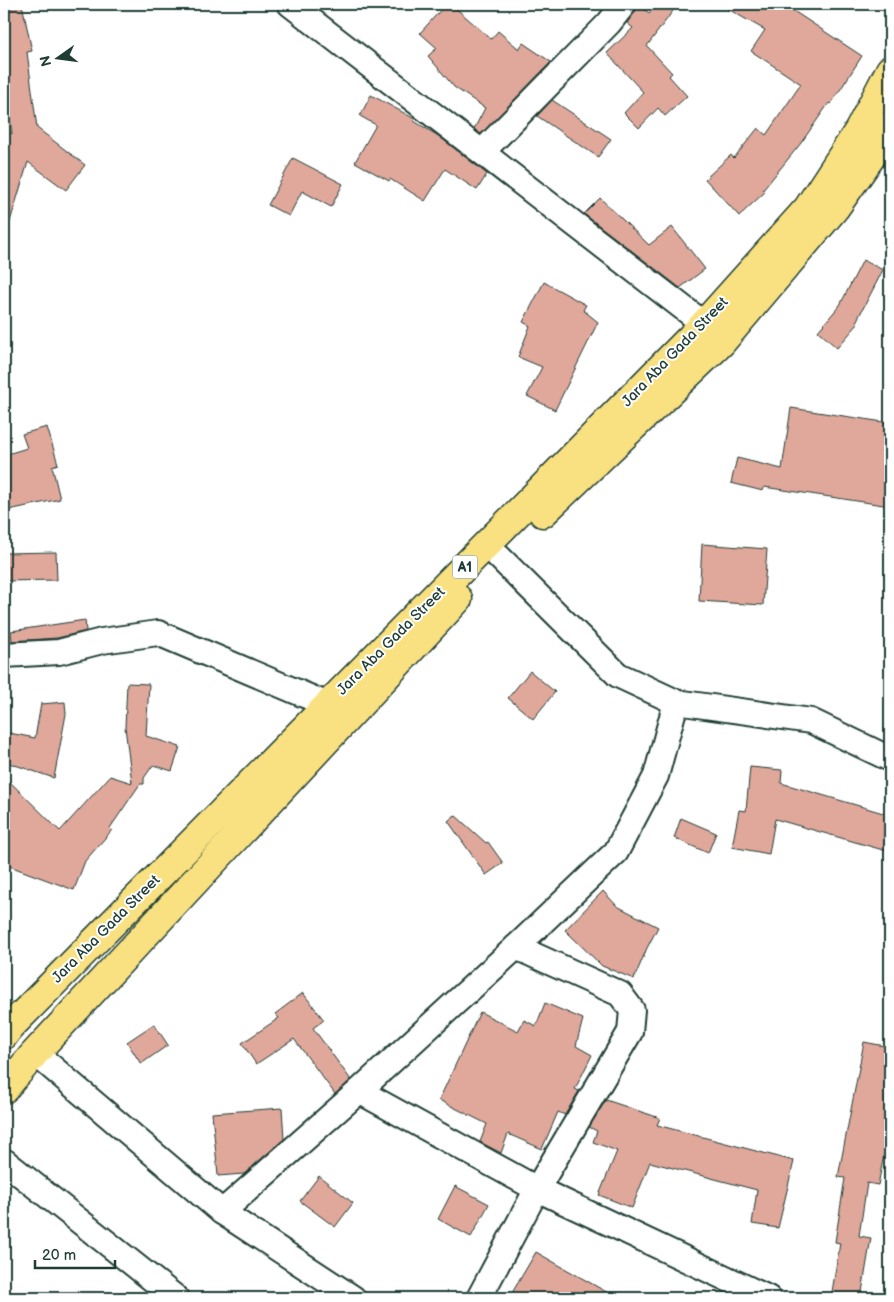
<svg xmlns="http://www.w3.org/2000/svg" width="894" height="1302" viewBox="0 0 894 1302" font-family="'Balsamiq Sans',sans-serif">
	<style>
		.building { fill: #e0a79b; stroke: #1f3d34 }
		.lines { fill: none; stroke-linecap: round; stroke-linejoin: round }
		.minor-casing { stroke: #1f3d34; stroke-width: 28 }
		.primary-casing { stroke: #1f3d34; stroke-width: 31 }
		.minor { stroke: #fff; stroke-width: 24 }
		.primary { stroke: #f9e181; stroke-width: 28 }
		.labels { text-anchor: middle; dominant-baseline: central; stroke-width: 4; stroke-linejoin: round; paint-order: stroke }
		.shield { fill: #fff; stroke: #627771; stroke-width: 1 }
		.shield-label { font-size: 14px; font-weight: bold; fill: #1f3d34 }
		.street-label { font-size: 15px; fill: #1f3d34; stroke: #fff }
	</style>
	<rect width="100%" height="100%" fill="#fff"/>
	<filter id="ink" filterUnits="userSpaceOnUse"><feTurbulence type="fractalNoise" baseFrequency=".02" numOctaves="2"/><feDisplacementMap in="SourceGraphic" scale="10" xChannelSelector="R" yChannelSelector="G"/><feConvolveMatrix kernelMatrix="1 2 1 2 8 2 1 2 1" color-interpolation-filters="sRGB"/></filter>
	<g filter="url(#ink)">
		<g class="building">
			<polygon points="4,4 22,4 32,51 27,52 37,128 85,165 66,190 28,162 9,225 4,224 4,128 12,134 4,75"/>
			<polygon points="446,4 451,4 491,39 498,31 519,49 523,43 551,62 481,134 474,129 485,108 454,87 428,56 437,48 420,33"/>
			<polygon points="637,4 649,13 659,4 678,4 647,46 672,73 669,76 687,96 665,116 658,108 639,128 624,113 643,92 607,53 633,28 627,23 635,12"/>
			<polygon points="719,4 783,4 862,56 831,104 829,103 801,143 763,190 765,192 739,216 705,179 731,155 734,158 758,128 766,135 801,84 751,51 765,30"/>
			<polygon points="371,95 415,119 414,121 440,137 487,174 477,190 445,169 425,201 390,179 389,181 355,162 376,125 360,116"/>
			<polygon points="552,100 611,139 598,157 537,116"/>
			<polygon points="293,158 343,184 331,207 302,191 289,216 268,205"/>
			<polygon points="600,198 649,245 672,227 705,269 680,288 584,214"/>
			<polygon points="863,260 883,270 856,322 858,324 837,348 818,331 840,305"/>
			<polygon points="544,282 586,305 583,310 598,322 555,410 527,396 542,367 518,357 530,326 523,322"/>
			<polygon points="791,408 890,423 890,506 764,487 763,491 731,483 737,458 782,469"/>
			<polygon points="47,427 58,464 52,466 60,499 4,511 4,455 27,448 22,434"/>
			<polygon points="702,544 767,549 763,605 699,601"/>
			<polygon points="56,552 57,580 4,581 4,553"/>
			<polygon points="85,620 86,631 57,638 12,641 11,631"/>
			<polygon points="530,671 555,692 533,719 508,698"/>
			<polygon points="127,683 149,684 146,736 180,747 172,771 153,765 144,778 144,784 140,784 110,828 112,830 85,861 74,890 4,864 4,776 60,831 110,776 132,783 125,727"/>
			<polygon points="65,702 66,714 54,778 9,763 10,759 4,757 4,732 35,738 41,704"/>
			<polygon points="750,767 782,770 781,783 890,815 890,852 775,819 769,854 732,847 739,810 746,811"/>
			<polygon points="455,815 486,843 488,842 503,863 486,875 448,821"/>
			<polygon points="681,818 716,833 708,853 674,838"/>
			<polygon points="603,891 617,906 658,927 647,948 634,979 602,966 565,930"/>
			<polygon points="303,993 324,1020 313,1028 351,1080 335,1094 294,1039 256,1064 242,1043 279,1018 275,1014"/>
			<polygon points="545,1003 583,1019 576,1046 592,1055 575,1089 579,1091 565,1115 558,1112 542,1149 508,1134 501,1153 480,1142 487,1124 439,1100 480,1012 518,1031 524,1020 536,1026"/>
			<polygon points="154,1024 168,1045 141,1064 127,1042"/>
			<polygon points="864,1042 890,1047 890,1125 878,1185 867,1183 859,1236 871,1238 861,1298 831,1298 840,1243 835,1242 845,1178 838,1177"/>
			<polygon points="606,1100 660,1118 657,1125 794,1161 778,1228 752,1224 757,1190 650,1162 632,1208 599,1195 617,1151 593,1142 597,1131 589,1127"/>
			<polygon points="282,1108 284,1139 244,1174 218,1176 212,1113"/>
			<polygon points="319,1176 353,1203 335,1227 300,1201"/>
			<polygon points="455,1186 489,1204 471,1237 438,1219"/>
			<polygon points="536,1252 617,1298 509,1298"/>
		</g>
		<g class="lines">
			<defs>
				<g id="minor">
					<polyline points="290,4 704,324"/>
					<polyline points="482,152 609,23 624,4"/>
					<polyline points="498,556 618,675 676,702 811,721 890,759"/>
					<polyline points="4,655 59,652 102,641 158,633 328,705"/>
					<polyline points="35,1053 222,1212 353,1298"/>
					<polyline points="359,1091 537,1189 768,1298"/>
					<polyline points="4,1161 176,1298"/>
					<polyline points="222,1212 359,1091 516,947 616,852 656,776 676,702"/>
					<polyline points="479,1298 537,1189 630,1032 632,1010 620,994 516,947"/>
				</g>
				<g id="primary">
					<polyline points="543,513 721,343 835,208 883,140 890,126"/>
					<polyline points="4,1035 10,1027 704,324 808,208 859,130 890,70"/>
					<polyline points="4,1089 35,1053 458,599"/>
				</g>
			</defs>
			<use href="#minor" class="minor-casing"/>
			<use href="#primary" class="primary-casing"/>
			<use href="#minor" class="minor"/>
			<use href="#primary" class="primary"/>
		</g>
	</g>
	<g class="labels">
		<rect class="shield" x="452.5" y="555.5" width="25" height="23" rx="4"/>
		<g class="shield-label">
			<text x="465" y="567">A1</text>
		</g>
		<g class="street-label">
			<text transform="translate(675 352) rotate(-46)">Jara Aba Gada Street</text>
			<text transform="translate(391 641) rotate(-45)">Jara Aba Gada Street</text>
			<text transform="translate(106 929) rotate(-45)">Jara Aba Gada Street</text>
		</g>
	</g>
	<rect width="894" height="1302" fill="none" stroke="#fff" stroke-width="20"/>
	<rect x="10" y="10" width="874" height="1282" fill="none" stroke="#1f3d34" stroke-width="2" filter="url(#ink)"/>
	<g transform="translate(58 58) rotate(256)" stroke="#ffffff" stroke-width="4" paint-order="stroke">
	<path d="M0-4L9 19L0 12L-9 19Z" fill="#1f3d34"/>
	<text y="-8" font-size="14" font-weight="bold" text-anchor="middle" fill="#1f3d34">N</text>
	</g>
	<path d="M35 1260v8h80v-8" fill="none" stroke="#1f3d34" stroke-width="2.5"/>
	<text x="42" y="1260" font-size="15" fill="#1f3d34" stroke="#ffffff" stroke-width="4" paint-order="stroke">20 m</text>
</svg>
